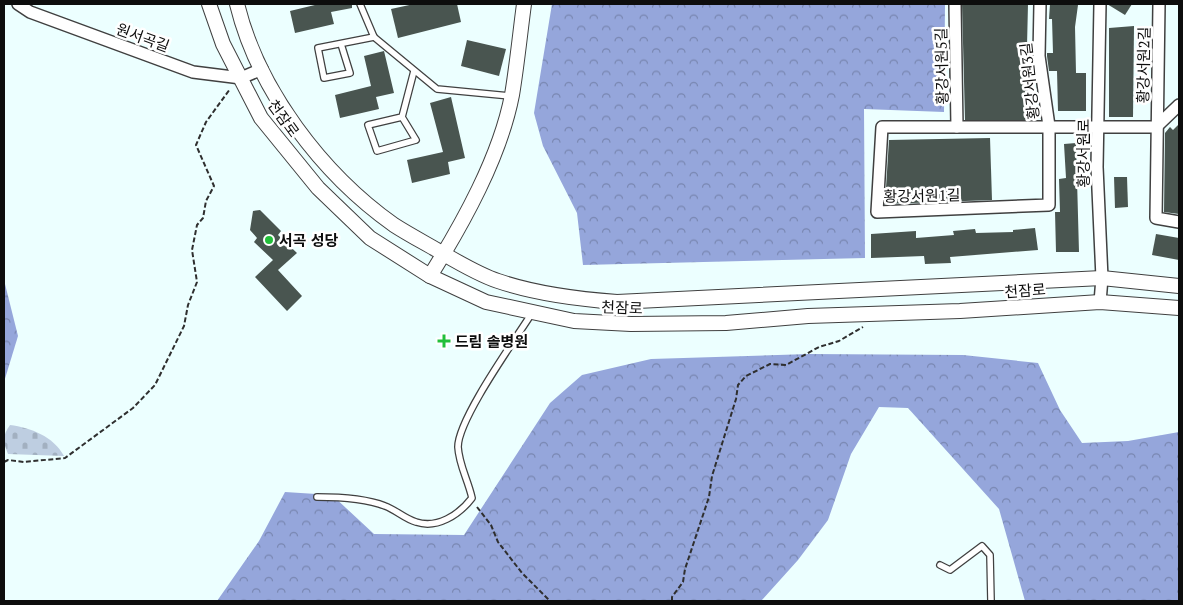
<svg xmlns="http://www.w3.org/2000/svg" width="1183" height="605" viewBox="0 0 1183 605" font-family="'PT Serif','Noto Sans KR',serif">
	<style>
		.forest { fill: url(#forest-crowns) }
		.cemetery { fill: url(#cemetery-stones) }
		.building { fill: #495550 }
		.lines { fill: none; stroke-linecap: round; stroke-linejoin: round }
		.service-casing { stroke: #404040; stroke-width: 8 }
		.minor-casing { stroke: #404040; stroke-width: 14 }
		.tertiary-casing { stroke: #404040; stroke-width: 16 }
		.path { stroke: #2f2f2f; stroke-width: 2; stroke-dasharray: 5 2.5; stroke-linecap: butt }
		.service { stroke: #fff; stroke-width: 5.5 }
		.minor { stroke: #fff; stroke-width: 11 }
		.tertiary { stroke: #fff; stroke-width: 14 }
		.poi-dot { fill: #23bf3a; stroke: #fff; stroke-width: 2 }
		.labels { text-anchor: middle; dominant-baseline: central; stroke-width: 5; stroke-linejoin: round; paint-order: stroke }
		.street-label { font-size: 15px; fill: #0d0d0d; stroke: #fff }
		.poi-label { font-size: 15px; font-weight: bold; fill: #0d0d0d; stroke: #fff; text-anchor: start }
	</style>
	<defs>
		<pattern id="forest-crowns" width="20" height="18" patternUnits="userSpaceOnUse" patternTransform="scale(1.25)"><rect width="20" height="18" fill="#95a6db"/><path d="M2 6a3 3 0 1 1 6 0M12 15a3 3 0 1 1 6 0" fill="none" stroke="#7886b0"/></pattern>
		<pattern id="cemetery-stones" width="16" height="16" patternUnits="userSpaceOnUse" patternTransform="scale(1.25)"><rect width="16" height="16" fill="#becee1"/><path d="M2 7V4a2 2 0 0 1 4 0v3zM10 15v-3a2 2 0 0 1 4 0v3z" fill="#a2b0c0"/></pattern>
	</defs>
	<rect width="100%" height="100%" fill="#ecffff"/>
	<g class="forest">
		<polygon points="552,4 945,4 944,112 864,109 865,258 583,265 577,213 543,146 534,113"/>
		<polygon points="4,280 18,336 4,382"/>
		<polygon points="809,354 963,355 1038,363 1060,410 1082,443 1128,441 1179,432 1179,601 1025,601 999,509 908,408 879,407 851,454 828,520 798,560 761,601 217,601 259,541 285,492 332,495 374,534 464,535 550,403 582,375 651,359"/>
	</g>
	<path class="cemetery" d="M10,425C31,428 53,436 64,456L8,454C3,442 2,436 10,425Z"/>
	<g class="building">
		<polygon points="319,4 352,4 352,8 331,12 334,24 295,33 290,11"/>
		<polygon points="414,4 457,4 461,22 398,38 391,9"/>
		<polygon points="962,4 1028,4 1027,46 1028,53 1032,53 1034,71 1028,71 1028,120 965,120"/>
		<polygon points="1050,4 1078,5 1075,27 1076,73 1086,73 1086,111 1058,111 1057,71 1049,71 1047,56 1047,53 1053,53 1052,19 1049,19"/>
		<polygon points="1107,4 1132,4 1125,15"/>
		<polygon points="1134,26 1133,117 1109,117 1109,28"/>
		<polygon points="467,40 506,49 499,76 461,66"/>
		<polygon points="384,51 394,93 376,97 379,109 340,118 335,95 371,86 364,56"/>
		<polygon points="451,97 465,158 448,162 450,174 412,183 407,160 443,152 430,103"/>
		<polygon points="1179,124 1179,214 1164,212 1165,133 1170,127 1173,130"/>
		<polygon points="990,138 992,200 885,204 889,140"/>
		<polygon points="1076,143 1079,252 1056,252 1055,212 1060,212 1059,179 1066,178 1064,144"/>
		<polygon points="1114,177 1127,177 1128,207 1115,208"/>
		<polygon points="260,210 281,231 278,235 297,253 278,270 302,296 287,311 255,277 273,260 254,242 257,238 250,230 253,211"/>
		<polygon points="1035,228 1038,250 950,257 951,263 925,264 924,256 871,258 871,234 916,231 916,238 954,235 953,231 975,229 976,233 1013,232 1013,230"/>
		<polygon points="1156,234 1179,238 1179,260 1152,255"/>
	</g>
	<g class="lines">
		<defs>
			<g id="service">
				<polyline points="360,4 374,37 437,89 511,96"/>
				<polyline points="341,44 350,73 324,78 318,48 374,37"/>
				<polyline points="402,117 416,140 377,151 368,125 402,117 414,71"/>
				<path d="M317,497C339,497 365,498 385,506C396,510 405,519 416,522C437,529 459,515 472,498C468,480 459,465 458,447C458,419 515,340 532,313"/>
				<polyline points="940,565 950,570 982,546 990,555 991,601"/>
			</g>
			<g id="minor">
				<polyline points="18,4 30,12 193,72 241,78 262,69"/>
				<polyline points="955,4 957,127"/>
				<polyline points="1040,4 1039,56 1049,126 1049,205 877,212 882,127 1156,127 1179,105"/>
				<polyline points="1159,4 1156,218 1179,222"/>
				<polyline points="1100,302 1102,278 1097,167 1100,4"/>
			</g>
			<g id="tertiary">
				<polyline points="209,4 223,44 261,118 318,188 370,238 430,276 486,302 574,321 631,324 726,323 808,316 960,311 1100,302 1179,308"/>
				<path d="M237,4C258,90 322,174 394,225C408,234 423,242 437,250C456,261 477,274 498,281C536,294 576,299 617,302L1102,278L1179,286"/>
				<path d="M430,276C463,223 500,157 512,95C517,65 520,34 524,4"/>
			</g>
		</defs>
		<use href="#service" class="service-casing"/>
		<use href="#minor" class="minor-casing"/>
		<use href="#tertiary" class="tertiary-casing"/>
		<g class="path">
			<polyline points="4,462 8,460 24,462 65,458 133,408 155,385 184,326 188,305 197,282 192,250 197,225 203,218 206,201 214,186 196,145 206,122 230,89"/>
			<polyline points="477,507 491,525 498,542 522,573 550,601"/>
			<polyline points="672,601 672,597 683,582 685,569 709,497 712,476 736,399 738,385 746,376 770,364 786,365 819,347 839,341 863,327"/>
		</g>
		<use href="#service" class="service"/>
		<use href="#minor" class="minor"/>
		<use href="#tertiary" class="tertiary"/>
	</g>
	<g class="poi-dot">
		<circle cx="269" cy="240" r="5"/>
		<path d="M441.5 333.5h5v5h5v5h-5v5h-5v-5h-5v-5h5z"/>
	</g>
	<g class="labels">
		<g class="street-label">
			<text transform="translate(143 37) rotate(20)">원서곡길</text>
			<text transform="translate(1143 65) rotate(-89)">황강서원2길</text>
			<text transform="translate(941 66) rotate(-91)">황강서원5길</text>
			<text transform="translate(1029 81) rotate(-96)">황강서원3길</text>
			<text transform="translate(284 118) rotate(54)">천잠로</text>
			<text transform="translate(1083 153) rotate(-90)">황강서원로</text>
			<text transform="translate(922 195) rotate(-1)">황강서원1길</text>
			<text transform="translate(1025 290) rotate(-4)">천잠로</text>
			<text transform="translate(622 307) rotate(2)">천잠로</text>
		</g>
		<g class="poi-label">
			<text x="279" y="240">서곡 성당</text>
			<text x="455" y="341">드림 솔병원</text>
		</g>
	</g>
	<rect width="1183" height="605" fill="none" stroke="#0d0d0d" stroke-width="10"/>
</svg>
